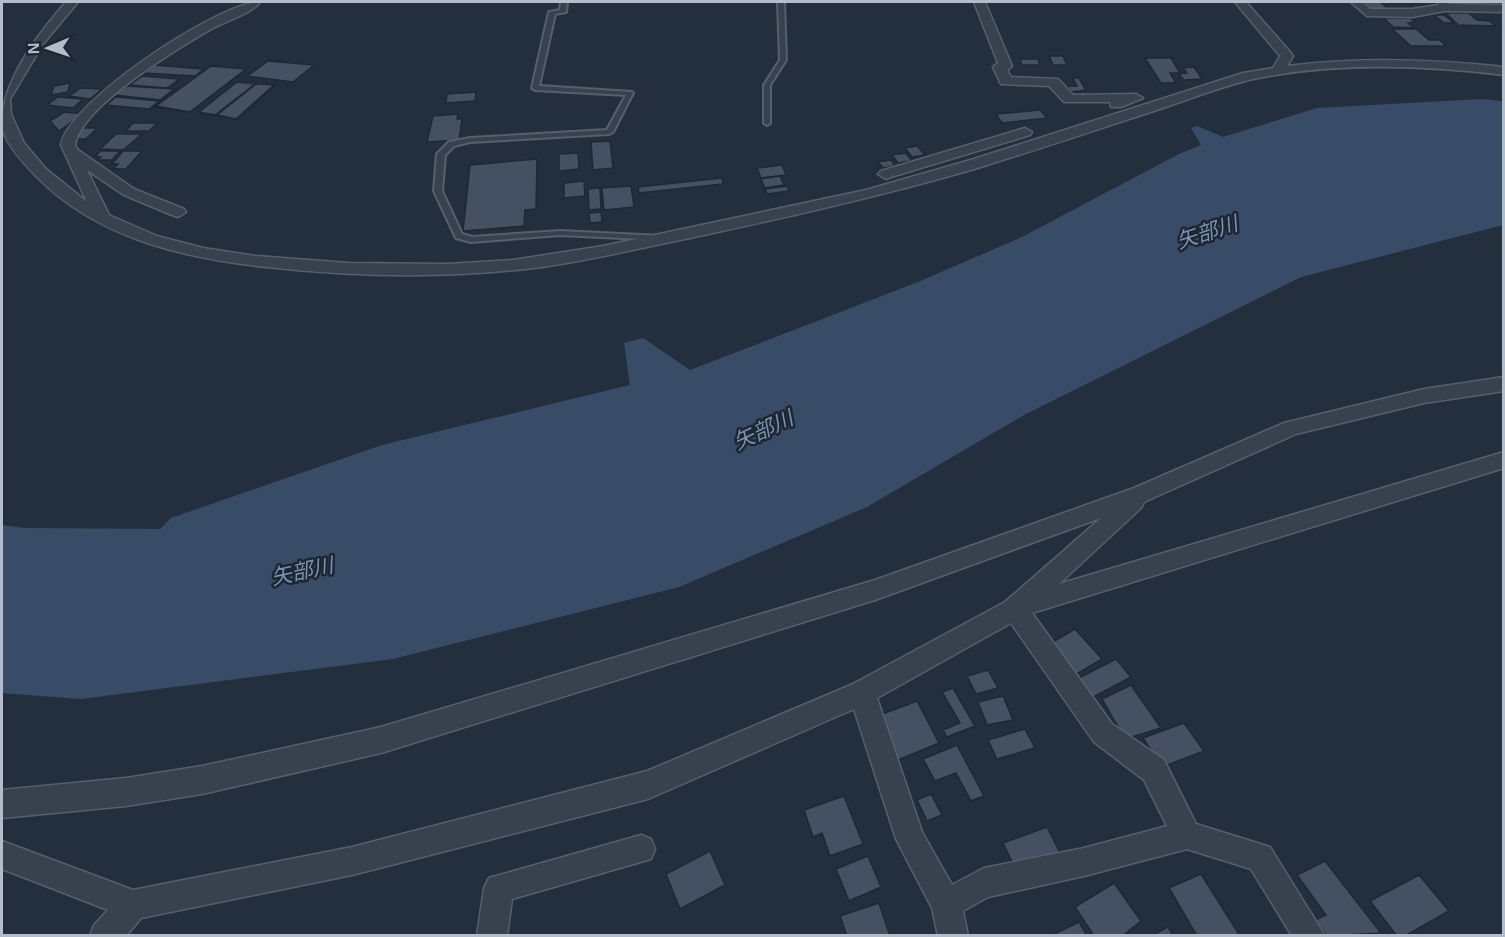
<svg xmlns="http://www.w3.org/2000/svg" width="1505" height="937" viewBox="0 0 1505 937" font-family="Helvetica,'Noto Sans JP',sans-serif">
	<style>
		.water { fill: #394c67 }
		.building { fill: #455162; stroke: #1f2835; stroke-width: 1.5 }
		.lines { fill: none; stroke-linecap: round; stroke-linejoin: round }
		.lane-casing { stroke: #565f6c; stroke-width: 4 }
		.street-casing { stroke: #565f6c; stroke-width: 3 }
		.lane { fill: #38414e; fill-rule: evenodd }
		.street { fill: #38414e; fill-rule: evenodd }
		.labels { text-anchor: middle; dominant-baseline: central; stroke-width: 5; stroke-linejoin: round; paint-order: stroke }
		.water-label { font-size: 21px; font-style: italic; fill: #7c92b1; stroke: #1d2633 }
	</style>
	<rect width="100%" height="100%" fill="#242f3e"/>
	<polygon class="water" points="1482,99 1503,101 1503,225 1301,277 1024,415 867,507 679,587 393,659 81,699 2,693 2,525 25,528 160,529 171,518 382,445 630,385 624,343 643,338 690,370 918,282 1020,238 1179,154 1201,145 1191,128 1197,126 1223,137 1317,108"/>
	<g class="building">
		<polygon points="1364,2 1380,2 1394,14 1377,14"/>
		<polygon points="1446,13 1468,13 1477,20 1490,21 1495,26 1458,25"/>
		<polygon points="1434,15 1444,15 1454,23 1444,23"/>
		<polygon points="1384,18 1410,18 1415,22 1408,23 1414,28 1393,27"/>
		<polygon points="1392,29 1416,29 1429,40 1440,40 1446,46 1411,46"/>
		<polygon points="1049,56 1063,56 1067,65 1053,65"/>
		<polygon points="1145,58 1171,58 1180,73 1170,73 1176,83 1161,83"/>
		<polygon points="1020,59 1038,59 1040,65 1022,65"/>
		<polygon points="268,60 311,66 291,82 248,76"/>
		<polygon points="268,61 314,65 293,82 247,76"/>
		<polygon points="153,65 206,69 197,76 143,72"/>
		<polygon points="154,65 204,69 195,76 144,73"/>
		<polygon points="213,65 245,71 190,112 154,107"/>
		<polygon points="211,66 246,69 190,112 156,106"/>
		<polygon points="1194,67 1202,79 1184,80 1179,74 1187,73 1183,68"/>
		<polygon points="140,76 181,79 170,88 129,85"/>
		<polygon points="142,76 179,79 167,88 130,85"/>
		<polygon points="1073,78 1079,78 1086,90 1071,92 1067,86 1077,86"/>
		<polygon points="241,81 276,84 238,119 199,113"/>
		<polygon points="237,82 255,84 215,115 199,112"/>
		<polygon points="70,83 68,92 51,95 54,86"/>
		<polygon points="256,84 274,85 236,119 217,115"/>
		<polygon points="124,86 176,90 159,101 111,96"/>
		<polygon points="126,86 174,89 160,100 114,95"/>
		<polygon points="81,88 102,89 90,99 69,96"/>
		<polygon points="476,92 475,101 446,103 447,94"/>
		<polygon points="118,96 150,100 137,108 106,105"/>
		<polygon points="58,97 83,99 73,108 47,105"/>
		<polygon points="116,97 159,101 149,109 106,105"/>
		<polygon points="1040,110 1047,118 1002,123 996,114"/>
		<polygon points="64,112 83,114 59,131 50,121"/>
		<polygon points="458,114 457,119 462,119 459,140 427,142 433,116"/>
		<polygon points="133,123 157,123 149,131 126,131"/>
		<polygon points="81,128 97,128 86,139 66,139"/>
		<polygon points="116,134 142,134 123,150 100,149"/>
		<polygon points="610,141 613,168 593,170 591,142"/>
		<polygon points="917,146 925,155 912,157 905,148"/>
		<polygon points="100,151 120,151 112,160 98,160 101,157 95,157"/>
		<polygon points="123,151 142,151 126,169 113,169 118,164 112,164"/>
		<polygon points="578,153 579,169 559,171 559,154"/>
		<polygon points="906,153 912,161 898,163 892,155"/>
		<polygon points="537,159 536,209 525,210 524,226 463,231 470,165"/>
		<polygon points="891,160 895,166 883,168 878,162"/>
		<polygon points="782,165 786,175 761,178 757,168"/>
		<polygon points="780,176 784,185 765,188 761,179"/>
		<polygon points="722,178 723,184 639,193 638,187"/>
		<polygon points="584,181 585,196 564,198 564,183"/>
		<polygon points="631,186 634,207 604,210 602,188"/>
		<polygon points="787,186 789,191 767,194 765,189"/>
		<polygon points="600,188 601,209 589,210 588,189"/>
		<polygon points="601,212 602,222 590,223 589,213"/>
		<polygon points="1075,629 1102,659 1065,681 1039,650"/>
		<polygon points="1116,659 1131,677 1088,700 1073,681"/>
		<polygon points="988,670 998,688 976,694 967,676"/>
		<polygon points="1131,685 1161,728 1125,739 1102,699"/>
		<polygon points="953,688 975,726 947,737 943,730 960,723 942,692"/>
		<polygon points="1003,696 1013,720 987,725 978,702"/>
		<polygon points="917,701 939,743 891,763 869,719"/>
		<polygon points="1184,723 1204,751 1162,767 1143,738"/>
		<polygon points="1025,729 1035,748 997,759 988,740"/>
		<polygon points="957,745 984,796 971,801 956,773 935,781 923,759"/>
		<polygon points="931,794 942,815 927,821 917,800"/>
		<polygon points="844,796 863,844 830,856 822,833 813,837 804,810"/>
		<polygon points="1047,827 1069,871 1024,887 1003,843"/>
		<polygon points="710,851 725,885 680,909 666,874"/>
		<polygon points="868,856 881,887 849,901 836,869"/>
		<polygon points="1325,861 1381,933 1327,936 1315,920 1326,915 1297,875"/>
		<polygon points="1201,874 1240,936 1197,936 1169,888"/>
		<polygon points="1419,875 1449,911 1405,936 1397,936 1370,901"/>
		<polygon points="1114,883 1141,921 1122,936 1094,936 1075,907"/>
		<polygon points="879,903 890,936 847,936 840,916"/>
		<polygon points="1079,922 1087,936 1050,936"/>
		<polygon points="1168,927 1173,936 1151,936"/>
	</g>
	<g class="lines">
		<defs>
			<g id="lane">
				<polygon points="561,2 567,2 566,12 555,14 539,86 632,92 633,93 613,132 609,134 470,142 454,146 445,155 442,191 462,234 472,237 560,231 662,236 666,238 665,240 560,235 471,242 456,238 434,191 437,154 449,142 470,138 607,130 626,95 535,90 532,88 549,12 560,10"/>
				<polygon points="778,2 784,2 786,60 770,85 770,123 767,125 764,123 764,85 780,60"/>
			</g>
			<g id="street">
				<path d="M66,2H78L43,44L10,99L11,114L24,143L46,169L87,202L61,145C68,102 219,2 260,2C253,13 226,21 213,28C180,47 81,106 75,145L78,150L134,189L184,209L186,212L178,217L172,215L124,195L87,170L109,215L157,236L203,248L256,256L348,263L447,264L513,260L603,246L866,190L974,159L1243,73L1273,68L1280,56L1235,2H1246L1291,53L1293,56L1287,66C1359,57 1431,59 1504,67V75C1421,65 1335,62 1253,79C1223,86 1192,98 1163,108C1102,128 1042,148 981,167C890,194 797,215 704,235C650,246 597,259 542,267C450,279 357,277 266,267C183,258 97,238 37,177C24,164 6,145 2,127C0,82 39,33 66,2Z"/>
				<polygon points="974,2 985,2 1012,66 1007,70 1011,77 1058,79 1073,95 1136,94 1143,98 1121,107 1111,107 1110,102 1064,102 1049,86 1001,84 993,67 998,63"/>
				<polygon points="1351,2 1363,2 1370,9 1412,9 1438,5 1438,2 1448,2 1449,4 1504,5 1504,12 1445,11 1412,17 1367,16"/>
				<polygon points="1025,128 1032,132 1030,135 891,177 886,179 878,174 881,171"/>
				<path d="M1504,377V391L1424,403L1296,434L1144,502L1141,508L1059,584L1504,452V468L1032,613L1112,724L1164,760L1196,824L1270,847L1325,936H1292L1251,869L1187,849L1084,876L988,897L963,911L968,936H938L932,908L896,839L854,709L648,799L352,875L141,918L126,936H90L94,925L108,910L2,869V841L133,890L352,847L647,771L853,684L1005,602L1101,518L875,600L381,753L202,794L126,806L2,818V790L126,778L202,766L381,727L875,580L1134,488L1284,423L1424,389ZM1011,623L1094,742L1144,780L1167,826L1084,848L984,868L952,885L922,832L877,698Z"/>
				<polygon points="641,835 651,839 655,849 651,859 512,899 507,936 477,936 484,888 489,878"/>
			</g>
		</defs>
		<use href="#lane" class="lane-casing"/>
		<use href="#street" class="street-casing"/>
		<use href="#lane" class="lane"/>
		<use href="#street" class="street"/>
	</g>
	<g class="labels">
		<g class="water-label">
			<text transform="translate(1207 232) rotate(-18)">矢部川</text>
			<text transform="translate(763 430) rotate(-25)">矢部川</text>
			<text transform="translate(302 571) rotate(-12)">矢部川</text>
		</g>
	</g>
	<rect width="1505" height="937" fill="none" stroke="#b4bcc9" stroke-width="6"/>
	<g transform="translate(48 48) rotate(268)" stroke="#1d2633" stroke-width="4.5" paint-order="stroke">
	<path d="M0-4.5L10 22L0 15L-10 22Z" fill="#b4bcc9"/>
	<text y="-9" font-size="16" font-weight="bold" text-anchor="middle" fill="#b4bcc9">N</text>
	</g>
</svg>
